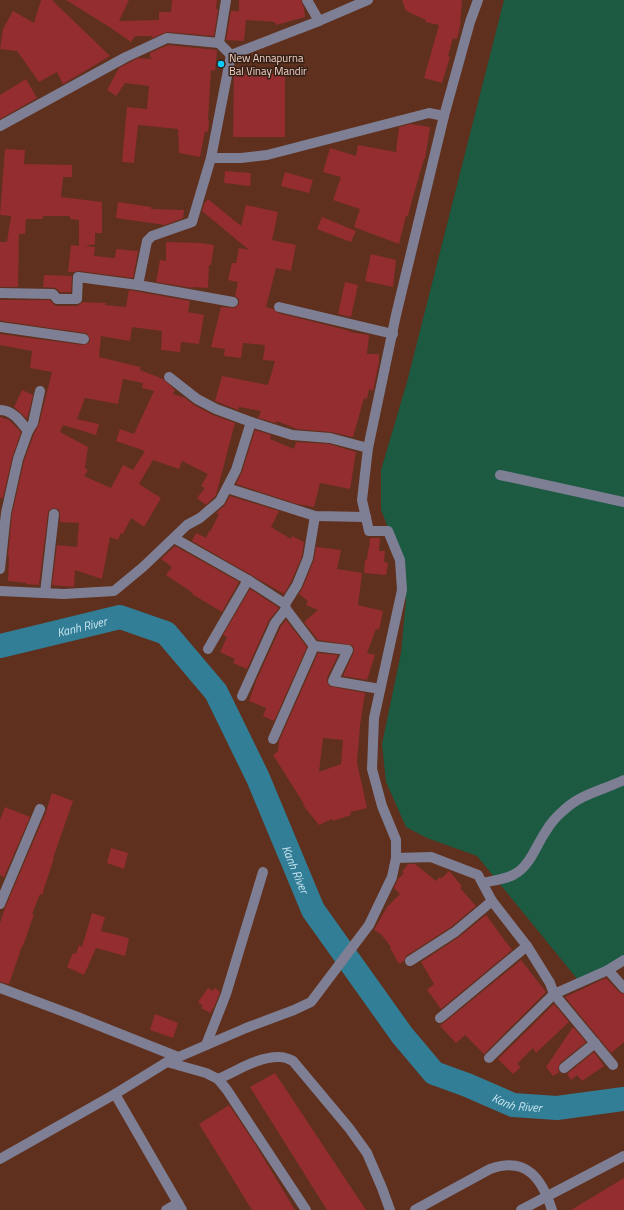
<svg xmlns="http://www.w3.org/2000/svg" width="624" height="1210" viewBox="0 0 624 1210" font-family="'Titillium Web',sans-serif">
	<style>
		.green { fill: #1c5a41 }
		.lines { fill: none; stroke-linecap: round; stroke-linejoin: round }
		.river { stroke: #327e96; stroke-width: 24 }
		.building { fill: #932d30; fill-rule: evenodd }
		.minor { stroke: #7e7f95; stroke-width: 10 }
		.poi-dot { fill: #09cafa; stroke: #352017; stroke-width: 1.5 }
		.labels { text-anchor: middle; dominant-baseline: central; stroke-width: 3; stroke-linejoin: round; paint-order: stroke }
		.poi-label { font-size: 11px; fill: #f0d2c6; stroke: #352017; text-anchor: start }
		.water-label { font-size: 12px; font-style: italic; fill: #cae6f1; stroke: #352017 }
	</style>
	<rect width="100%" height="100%" fill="#5f301d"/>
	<polygon class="green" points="504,0 624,0 624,963 578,980 477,856 427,838 406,827 386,782 382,744 401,653 406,600 400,557 381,510 381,470 407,382"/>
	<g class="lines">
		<path class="river" id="s1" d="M0,646L120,617L166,633L216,692L258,778L313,910L402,1035L434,1073L467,1085L513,1105L557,1108L624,1099"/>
	</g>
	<g class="building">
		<polygon points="41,0 52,0 110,56 63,84 57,72 39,82 17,51 0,49 3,29 13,11 34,23"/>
		<polygon points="66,0 129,0 119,21 159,20 159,12 171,12 172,0 217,0 216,9 218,9 214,36 167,32 152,38 152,36 135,36 131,42 111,28"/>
		<polygon points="239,0 301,0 304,8 305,17 276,25 275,22 246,20 244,41 226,40 231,11 239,11"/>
		<polygon points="402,0 462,0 460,26 457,39 453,38 448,56 450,57 442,83 424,78 439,25 425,22 426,20 406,11"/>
		<polygon points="168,45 217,50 215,71 211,70 208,120 209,120 208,132 205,131 200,157 179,153 178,129 138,125 134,163 122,162 127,107 147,109 149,86 125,83 116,96 107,90 119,68 138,58 153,59 150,57 150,53"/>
		<polygon points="234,74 285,74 285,137 233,137"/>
		<polygon points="26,79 37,98 0,119 0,95"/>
		<polygon points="411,124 430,127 425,159 424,159 412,200 408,216 406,216 399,244 354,227 360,209 333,200 341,177 323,172 330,148 356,156 358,145 396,152 399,127"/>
		<polygon points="5,149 25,150 24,164 72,165 72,177 63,177 61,197 102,202 102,233 95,233 95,244 85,246 95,247 94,256 115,258 116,249 138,251 133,278 79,271 74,272 68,272 71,245 79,246 79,220 70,219 70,216 43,216 43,219 26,219 25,234 19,234 18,287 0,287 0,242 7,242 11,216 0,215"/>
		<polygon points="225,171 251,173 250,186 224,183"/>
		<polygon points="285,172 313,180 309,193 281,186"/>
		<polygon points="208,199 241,226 246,205 278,212 272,240 296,245 291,271 276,268 266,307 273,309 278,313 350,331 350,332 369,335 367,354 379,354 379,362 373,391 369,389 367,399 364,398 353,437 331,432 297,429 277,421 276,423 258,418 261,411 239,407 238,410 215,401 222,376 268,385 275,361 263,360 265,345 243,343 241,358 224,356 225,349 211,347 221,307 235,308 239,304 239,299 235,296 238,282 228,280 232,263 236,263 239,248 249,250 202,211 204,204"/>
		<polygon points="118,202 151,207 151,209 184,210 183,218 165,225 116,218"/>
		<polygon points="322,217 356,231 351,242 317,229"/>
		<polygon points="166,242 201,243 214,245 211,265 209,265 208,288 193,287 193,288 156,282 160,260 166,261"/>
		<polygon points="371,254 396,260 393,287 365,281"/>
		<polygon points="44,275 72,276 71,292 60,292 56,288 43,287"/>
		<polygon points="345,282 358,285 351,317 338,314"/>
		<path d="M129,290L190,301L188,312L204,315L199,344L181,342L180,352L161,350L162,331L132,327L130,341L101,336L99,357L140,367V370L163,379L175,390L173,394L185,398L194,405L213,415L235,423L216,495L206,505L197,498L205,488L201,486L208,474L182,461L179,469L153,460L139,484L161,498L144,527L131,518L123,534L121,533L118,540L110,537L102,579L75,570L74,587L52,585L57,545L77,547L79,523L60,522V512L58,509L54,508L49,510L48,513L39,585L26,584L27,583L8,581L9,556L8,555L12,514L24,461L34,434L39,424L52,372L30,368L32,351L0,345V334L83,345L89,343L90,340L88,334L85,333L2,321L0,320V300H50L54,305L57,306H77L83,302L106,303L105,305L126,307ZM123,379L143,383L142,388L154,391L134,434L120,429L116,441L145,451L133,470L123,465L111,488L84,476L88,470L85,468L88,447L60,432L63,425L96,435L99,424L77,419L85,398L118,404Z"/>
		<polygon points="22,390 33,395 27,419 14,407"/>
		<polygon points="0,417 9,420 21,432 12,458 3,498 0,498"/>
		<polygon points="255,430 271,435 270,439 294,449 296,442 329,444 356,452 350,489 320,483 314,507 297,504 236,484 242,472"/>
		<polygon points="230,496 279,511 271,527 291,539 292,536 304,542 302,556 291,582 284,594 192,541 196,533 206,538 209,531 210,532 219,514 216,513 224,506"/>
		<polygon points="370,538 380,538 379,551 385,551 384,562 388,563 386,575 364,573 365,560 367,560 368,549 369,549"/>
		<polygon points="175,546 239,582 222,612 192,594 193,593 166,575 172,567 161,559"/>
		<polygon points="316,547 341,550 337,569 362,573 358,605 383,611 379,630 376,629 367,653 375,655 367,680 343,676 354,652 354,649 352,645 318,640 304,622 318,610 306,605 308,601 299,594 303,587 314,560"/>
		<polygon points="250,589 279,608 269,620 247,669 233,663 235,659 220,652 227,637 223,635"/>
		<polygon points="286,620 307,647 274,721 263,716 266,708 249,701 257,679 281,626"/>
		<path d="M318,653L338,655L327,678V681L329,686L365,693L360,725L357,763L367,808L350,812L351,815L333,821L332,819L319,825L303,805L304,804L273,755L278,751L279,741ZM323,738L343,740L341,764L319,772Z"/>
		<polygon points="52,793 73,801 53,858 54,858 42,895 40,894 32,914 34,914 23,946 22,946 9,984 0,982 0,923 5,908 46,812"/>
		<polygon points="5,807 30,817 4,877 0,875 0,820"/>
		<polygon points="111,848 128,853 124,869 107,863"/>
		<polygon points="408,864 415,864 436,881 440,877 441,879 449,871 462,886 460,888 476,906 451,927 406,956 404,961 399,964 390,948 391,947 381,934 374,930 387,907 400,894 394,888 398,879 404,873 402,872"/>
		<polygon points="92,913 105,917 101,931 129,938 125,956 96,948 84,975 67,967 73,953 76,954 79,945 82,947"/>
		<polygon points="486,915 512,950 441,1009 427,990 434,984 421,962 459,937"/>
		<polygon points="521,960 546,992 484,1054 465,1035 456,1043 440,1026"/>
		<polygon points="606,978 619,992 624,994 624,1042 611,1053 565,997"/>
		<polygon points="208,988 213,991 215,988 220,992 214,1007 210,1013 201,1008 203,1006 198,1002"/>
		<polygon points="554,1004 569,1022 536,1053 533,1048 517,1064 521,1067 513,1074 498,1059"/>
		<polygon points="155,1014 178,1023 173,1038 150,1030"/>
		<polygon points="573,1027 586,1042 560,1063 558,1069 559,1072 553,1076 546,1067"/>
		<polygon points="594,1052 604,1066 582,1081 577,1075 571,1080 567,1074"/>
		<polygon points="275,1073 366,1210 327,1210 250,1087"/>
		<polygon points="229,1105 255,1144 295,1210 252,1210 199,1124"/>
		<polygon points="624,1178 624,1210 571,1210"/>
	</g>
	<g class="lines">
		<g class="minor">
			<polyline points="307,0 319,21"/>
			<polyline points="219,43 226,0"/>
			<polyline points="0,126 126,57 167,38 219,43 231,55"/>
			<polyline points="211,158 241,158 267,155 429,113 444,116"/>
			<polyline points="138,285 147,241 152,236 192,222 211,158 231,55 319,21 368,0"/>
			<polyline points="0,293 53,294 57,299 77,299 78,277 138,285 233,302"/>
			<polyline points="279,307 393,334"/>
			<polyline points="0,327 84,339"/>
			<polyline points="169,377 197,399 216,409 251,422"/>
			<path d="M0,410C13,410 21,422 28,431"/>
			<polyline points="500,475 624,502"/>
			<polyline points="227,488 315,516 366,517"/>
			<polyline points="174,538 248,580 285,604"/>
			<polyline points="0,569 6,513 18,459 28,431 33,423 40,391"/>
			<polyline points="0,591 64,594 114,591 143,567 187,525 200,518 220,501 236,470 251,422 292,435 330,438 368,448"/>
			<polyline points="45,593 54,514"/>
			<polyline points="286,609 314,646 348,650 333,681 380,689"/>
			<polyline points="208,649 248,580"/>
			<polyline points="242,696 275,623 286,609 285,604 297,585 308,558 315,516"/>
			<polyline points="273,739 314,646"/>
			<polyline points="396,858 431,857 478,875 492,901 527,946 550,983 554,994 608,970 624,960"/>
			<path d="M483,883C495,880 509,879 518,872C531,863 537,844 546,831C550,824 557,816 564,810C581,794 603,790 624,780"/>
			<polyline points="0,904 40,809"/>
			<polyline points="410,961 455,932 492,901"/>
			<polyline points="608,970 624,988"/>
			<polyline points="0,988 75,1016 178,1057"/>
			<polyline points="440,1018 527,946"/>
			<polyline points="206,1045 226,994 263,872"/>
			<polyline points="489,1058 554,994 613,1065"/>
			<polyline points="167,1062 206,1073 218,1079 227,1090 306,1210"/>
			<polyline points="564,1068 595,1043"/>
			<path d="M218,1079C237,1071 259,1056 280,1057C284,1057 289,1059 293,1061L349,1128L367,1153L382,1188L390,1210"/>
			<polyline points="115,1094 182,1210"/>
			<polyline points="0,1159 115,1094 167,1062 246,1028 294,1010 311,1002 369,925 392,877 396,858 396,840 382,806 372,769 374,718 402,590 400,560 388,531 369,531 362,500 368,448 396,315 444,116 470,22 478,0"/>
			<polyline points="166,1210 178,1203"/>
			<path d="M415,1210L490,1169C527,1156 542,1179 552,1210"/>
			<polyline points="521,1210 624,1156"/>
		</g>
	</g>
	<circle class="poi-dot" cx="221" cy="64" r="4"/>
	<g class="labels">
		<g class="poi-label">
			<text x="229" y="58">New Annapurna<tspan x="229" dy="13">Bal Vinay Mandir</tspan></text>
		</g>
		<g class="water-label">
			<text stroke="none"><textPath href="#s1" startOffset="84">Kanh River</textPath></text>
			<text stroke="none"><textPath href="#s1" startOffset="444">Kanh River</textPath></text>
			<text stroke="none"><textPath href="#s1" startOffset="780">Kanh River</textPath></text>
		</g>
	</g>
</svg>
